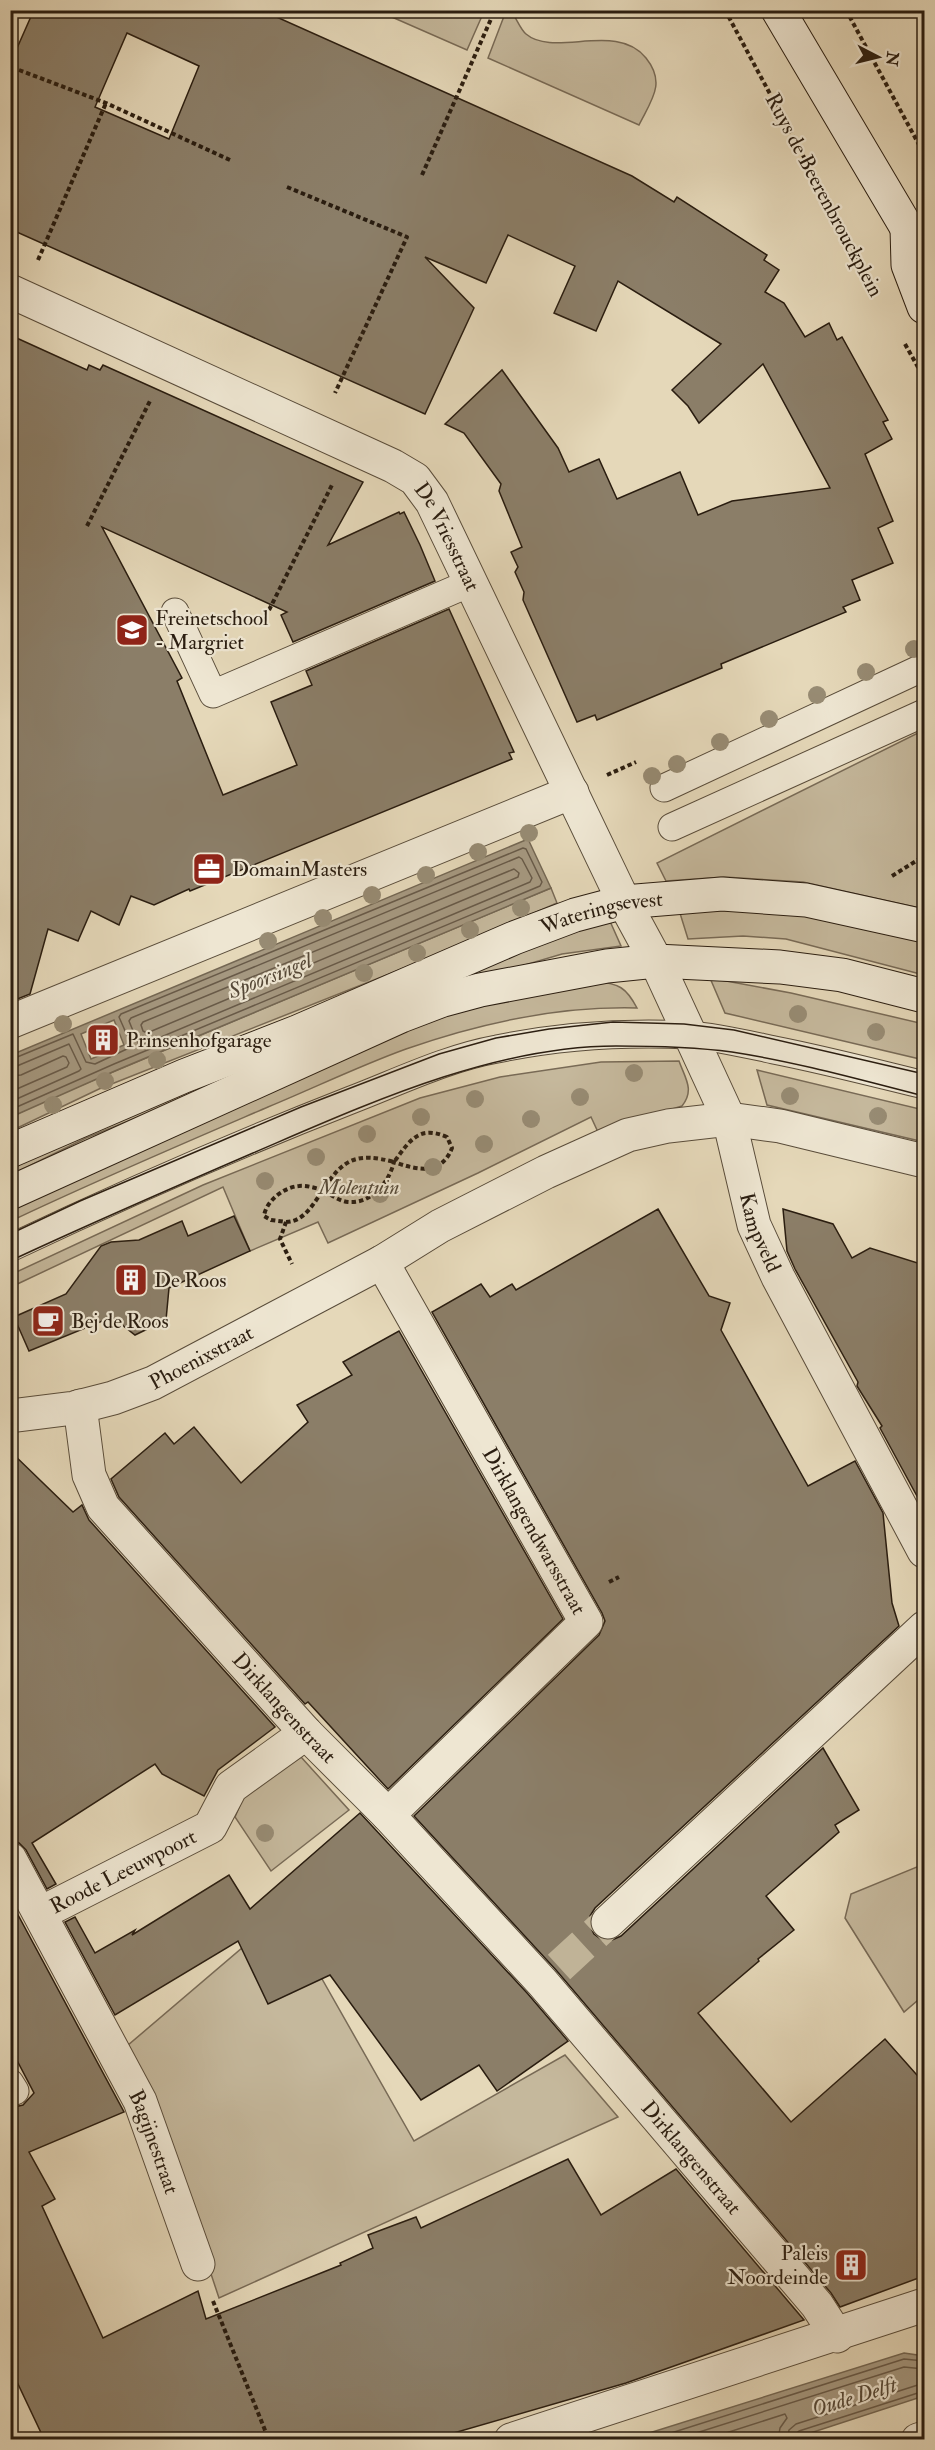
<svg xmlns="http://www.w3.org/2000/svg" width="935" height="2450" viewBox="0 0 935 2450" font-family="'IM FELL Double Pica',serif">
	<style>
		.green { fill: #c5b89c; stroke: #786a56; stroke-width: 1.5 }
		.water { fill: #a59880; stroke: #746753; stroke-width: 1.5; fill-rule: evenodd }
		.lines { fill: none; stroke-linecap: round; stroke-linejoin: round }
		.shore { stroke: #685a48; stroke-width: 1.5 }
		.building { fill: #8b7e68; stroke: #2a1d10; stroke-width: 1.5; fill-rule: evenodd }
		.street-tunnel { stroke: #c0b397; stroke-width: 33; stroke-dasharray: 33 16; stroke-linecap: butt }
		.lane-casing { stroke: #594c3a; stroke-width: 29 }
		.street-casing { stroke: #594c3a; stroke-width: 35 }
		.secondary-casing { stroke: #2a1d10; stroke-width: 35 }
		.path { stroke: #2a1d10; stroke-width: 4; stroke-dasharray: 4.5 3; stroke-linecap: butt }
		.lane { stroke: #eee6d2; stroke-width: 27 }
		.street { stroke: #eee6d2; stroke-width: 33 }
		.secondary { stroke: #eee6d2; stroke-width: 33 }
		.tram { stroke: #2a1d10; stroke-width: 1.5 }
		.tree { fill: #978b73 }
		.labels { text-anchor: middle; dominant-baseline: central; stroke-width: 4.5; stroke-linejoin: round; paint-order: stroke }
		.street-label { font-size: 21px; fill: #2a1d10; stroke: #eee6d2 }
		.poi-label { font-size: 21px; fill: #2a1d10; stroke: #eee6d2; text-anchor: start }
		.park-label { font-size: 21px; font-style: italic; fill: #584c3a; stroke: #eee6d2 }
		.water-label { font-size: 22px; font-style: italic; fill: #554837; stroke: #eee6d2 }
	</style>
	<rect width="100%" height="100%" fill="#e5d8b9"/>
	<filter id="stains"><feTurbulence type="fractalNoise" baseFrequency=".00333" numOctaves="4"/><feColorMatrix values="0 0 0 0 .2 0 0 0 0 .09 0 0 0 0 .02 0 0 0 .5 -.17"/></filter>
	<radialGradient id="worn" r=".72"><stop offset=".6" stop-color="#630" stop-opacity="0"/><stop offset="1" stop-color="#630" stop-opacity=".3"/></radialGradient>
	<g class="green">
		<polygon points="386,10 481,11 482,16 467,50 385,14"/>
		<path d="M506,11H511C516,17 520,29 526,34C554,58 617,21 646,58C666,83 652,99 639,125L488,58Z"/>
		<polygon points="924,730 924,909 803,882 724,877 666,881 657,863"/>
		<polygon points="551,888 557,903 447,951 99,1089 11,1131 11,1117 39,1103"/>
		<polygon points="679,910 807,912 924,939 924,975 786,939 743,936 688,939"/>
		<polygon points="609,919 621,946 562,954 501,972 86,1138 11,1175 11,1161 444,977"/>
		<polygon points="710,978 791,993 924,1024 924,1060 725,1013"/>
		<path d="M596,981C619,984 626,987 637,1008C559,1006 480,1023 406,1049C359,1066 314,1088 268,1107C182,1144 95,1181 11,1221V1201L395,1035L472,1006Z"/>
		<path d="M679,1061C685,1078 695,1090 682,1106L598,1132L591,1117L478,1173L328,1243L318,1222L250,1251L223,1187L11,1287L10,1275L203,1185L420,1098L500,1077L601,1062Z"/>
		<polygon points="757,1070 924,1110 924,1142 767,1105"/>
		<polygon points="301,1757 349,1810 271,1871 235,1817 245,1793"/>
		<polygon points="924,1864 924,1995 904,2012 845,1918 851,1894"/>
		<polygon points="284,1912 414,2141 565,2055 618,2117 219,2298 153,2099 127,2046"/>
	</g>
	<g class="water">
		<path d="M528,839L551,888L117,1070L11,1117V1055ZM114,1020L124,1045L91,1059L81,1034Z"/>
		<polygon points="904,2353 924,2356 924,2396 792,2439 630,2439"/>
	</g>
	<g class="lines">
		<g class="shore">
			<polygon points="519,857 522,859 532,878 530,882 142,1045 138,1043 129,1021 131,1018"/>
			<polygon points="514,869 519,873 518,877 147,1033 143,1031 141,1025 143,1022"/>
			<polyline points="10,1060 73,1034 86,1062 95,1064 129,1048 130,1042 119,1017 121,1014 523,848 526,849 542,882 540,886 114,1064 10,1110"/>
			<polyline points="10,1067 17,1066 69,1044 81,1069 79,1071 10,1102"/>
			<polyline points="10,1076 21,1075 63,1056 66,1057 69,1063 67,1067 10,1092"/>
			<polyline points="649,2440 904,2359 924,2361"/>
			<polyline points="674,2440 904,2367 924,2369"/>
			<polyline points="704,2440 785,2414 787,2418 780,2428 778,2440"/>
			<polyline points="787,2440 789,2430 796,2424 924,2383"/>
			<polyline points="794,2440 795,2434 799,2431 924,2391"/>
		</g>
	</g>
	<g class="building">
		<path d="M48,10H261L632,176L674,202L677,197L767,255L764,260L779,270L765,292L784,303L805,337L829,323L837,340L842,337L888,420L883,422L892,439L865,454L893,521L878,528L893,563L852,580L860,600L843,607L846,612L721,664L722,668L597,720L595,715L577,722L523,600L524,592L515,572L518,567L511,552L522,547L499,491L501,484L464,433L445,424L502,370L558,448L569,472L599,459L617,499L680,472L698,515L732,501L830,488L763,364L699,423L688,406L672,390L721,344L618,281L596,331L554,313L575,266L508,235L486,283L425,257L474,308L425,414L10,229V64L33,12L45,17ZM127,33L199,66L169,139L95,107Z"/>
		<polygon points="10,335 87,370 89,365 100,370 103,365 363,482 328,545 399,512 400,514 404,512 420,545 435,581 293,642 281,615 287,612 102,527 182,678 177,681 223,795 297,765 271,702 312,685 306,671 449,609 514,752 509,753 512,759 190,891 189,889 154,905 131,896 119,925 91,911 78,941 48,929 30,994 10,1002"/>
		<polygon points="658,1209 709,1296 730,1303 721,1330 808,1486 855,1461 883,1513 892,1603 899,1626 595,1908 590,1916 590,1926 594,1934 602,1940 612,1940 621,1936 823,1748 859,1810 835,1825 839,1832 766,1896 794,1930 758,1959 759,1961 698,2013 791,2122 885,2039 924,2083 924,2276 840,2307 831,2293 556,1970 414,1816 599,1635 605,1621 602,1613 432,1312 481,1284 490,1297 512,1284 516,1290"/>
		<polygon points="783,1209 833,1224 852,1258 870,1248 924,1265 924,1509 880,1428 882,1426 857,1386 858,1382 795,1269 787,1251"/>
		<polygon points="234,1216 250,1251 169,1288 166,1320 135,1335 112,1317 29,1351 14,1317 66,1294 101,1246 111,1242 139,1240 182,1221 188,1236"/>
		<polygon points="399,1331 563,1619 388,1789 308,1702 305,1704 119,1497 111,1479 165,1433 174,1444 194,1427 241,1483 308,1422 297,1405 352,1375 343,1362"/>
		<polygon points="10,1451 73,1512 82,1505 89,1520 275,1727 218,1770 204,1796 162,1774 155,1764 32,1843 56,1884 47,1889 26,1850 19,1843 10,1840 10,1560 16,1554 10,1544"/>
		<polygon points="360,1813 528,1994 568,2041 497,2091 479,2065 421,2100 330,1975 268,2004 238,1941 115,2015 65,1922 75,1917 95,1953 135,1930 132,1935 229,1875 250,1909"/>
		<polygon points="10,1900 124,2112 29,2152 55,2199 42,2206 103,2338 198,2291 206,2319 341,2265 340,2263 373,2248 368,2235 416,2217 421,2228 568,2159 601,2215 676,2169 804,2320 626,2383 433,2439 44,2439 10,2367 10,2108 23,2105 34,2093 10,2047"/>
	</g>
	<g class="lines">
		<polyline class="street-tunnel" points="559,1967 608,1922"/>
		<defs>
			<g id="lane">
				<polyline points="175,612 213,694 470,583"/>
				<polyline points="664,788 924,667"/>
				<polyline points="672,827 924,713"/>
				<path d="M10,1248C122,1195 236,1145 351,1100C398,1082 447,1058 497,1049C560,1036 625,1032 689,1035C717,1037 746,1044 774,1050C825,1060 875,1073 924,1085"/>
				<polyline points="10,2083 15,2091"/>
			</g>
			<g id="street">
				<path id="s1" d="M10,291L393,466L415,479L432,502L624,902L656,961L729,1119L754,1225L778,1277L924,1551"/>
				<polyline points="10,1022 572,792"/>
				<path id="s2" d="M382,1262L586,1622L388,1815"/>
				<path id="s3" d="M80,1406L89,1475L103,1507L306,1733L388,1815L542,1982L817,2305L837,2336"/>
				<path id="s4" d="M10,1416L74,1408L113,1398L153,1383L382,1262L440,1226L546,1172L628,1135L668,1126L729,1119L780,1126L924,1161"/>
				<path id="s5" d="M10,1859L140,2101L198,2264"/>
				<path id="s6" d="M41,1913L210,1827L231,1787L306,1733"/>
				<polyline points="608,1922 924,1628"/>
				<polyline points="511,2440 924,2305"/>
				<polyline points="918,2440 924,2438"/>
			</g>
			<g id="secondary">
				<polyline points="778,10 907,228 924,239"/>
				<polyline points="907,228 908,265 924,307"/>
				<path id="s7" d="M10,1151L184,1076L297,1032L514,938L575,915L624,902L722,894L806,900L924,926"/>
				<polyline points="10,1193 401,1016 443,1000 480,990 607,966 656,961 780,967 842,975 924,996"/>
			</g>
		</defs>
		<use href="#lane" class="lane-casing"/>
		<use href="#street" class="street-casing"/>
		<use href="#secondary" class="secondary-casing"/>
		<g class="path">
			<polyline points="725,10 865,271"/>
			<polyline points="846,10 924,154"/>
			<polyline points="19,70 106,103 230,160"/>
			<polyline points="422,175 495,10"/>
			<polyline points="287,187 407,237 335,393"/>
			<polyline points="38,260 106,103"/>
			<polyline points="905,344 924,378"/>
			<polyline points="87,526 151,399"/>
			<polyline points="269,610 333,483"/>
			<polyline points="607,775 636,762"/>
			<polyline points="892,876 924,856"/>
			<path d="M286,1222C304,1222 314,1203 323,1190C331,1195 339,1201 348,1202C372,1204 389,1182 394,1162C417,1170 441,1176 452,1148L447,1137C419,1125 410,1140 394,1162C356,1152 343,1159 323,1190C315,1188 306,1185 299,1186C284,1187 266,1201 264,1216L271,1220L286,1222L280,1239L292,1264"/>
			<polyline points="609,1582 619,1577"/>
			<polyline points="213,2301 269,2440"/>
		</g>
		<use href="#lane" class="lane"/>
		<use href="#street" class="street"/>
		<use href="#secondary" class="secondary"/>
		<g class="tram">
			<polyline points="10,1234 80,1201 301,1107 439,1054 496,1038 549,1029 613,1022 684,1024 734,1030 924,1074"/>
			<path d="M10,1261C91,1223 172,1188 253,1153C365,1105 492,1046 616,1046C654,1046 694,1047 732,1052C797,1062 861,1080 924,1096"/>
		</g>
	</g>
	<g class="tree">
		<circle cx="914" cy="649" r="9"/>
		<circle cx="866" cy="672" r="9"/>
		<circle cx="817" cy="695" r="9"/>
		<circle cx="769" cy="719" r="9"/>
		<circle cx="720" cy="742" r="9"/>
		<circle cx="677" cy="764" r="9"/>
		<circle cx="652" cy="776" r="9"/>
		<circle cx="529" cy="833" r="9"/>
		<circle cx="478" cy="852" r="9"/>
		<circle cx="426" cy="875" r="9"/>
		<circle cx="372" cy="895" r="9"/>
		<circle cx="521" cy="908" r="9"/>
		<circle cx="323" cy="918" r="9"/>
		<circle cx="470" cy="930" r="9"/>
		<circle cx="268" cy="941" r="9"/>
		<circle cx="417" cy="953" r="9"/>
		<circle cx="364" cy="973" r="9"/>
		<circle cx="798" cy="1014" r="9"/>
		<circle cx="63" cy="1024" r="9"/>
		<circle cx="876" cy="1032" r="9"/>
		<circle cx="157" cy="1060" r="9"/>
		<circle cx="634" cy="1073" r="9"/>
		<circle cx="105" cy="1081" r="9"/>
		<circle cx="790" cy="1096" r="9"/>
		<circle cx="580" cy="1097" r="9"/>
		<circle cx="475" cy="1099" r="9"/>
		<circle cx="53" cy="1105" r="9"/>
		<circle cx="878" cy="1116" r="9"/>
		<circle cx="421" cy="1117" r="9"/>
		<circle cx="531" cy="1119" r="9"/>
		<circle cx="367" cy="1134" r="9"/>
		<circle cx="484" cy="1144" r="9"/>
		<circle cx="316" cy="1157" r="9"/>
		<circle cx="433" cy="1167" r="9"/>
		<circle cx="265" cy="1181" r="9"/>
		<circle cx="380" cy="1194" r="9"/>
		<circle cx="265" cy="1833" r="9"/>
	</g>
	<defs>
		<symbol id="school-square" viewBox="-11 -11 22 22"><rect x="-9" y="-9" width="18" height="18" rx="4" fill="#8f2418" stroke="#eee6d2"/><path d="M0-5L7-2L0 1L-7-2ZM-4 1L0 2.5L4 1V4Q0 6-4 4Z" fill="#fff"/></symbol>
		<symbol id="office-square" viewBox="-11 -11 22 22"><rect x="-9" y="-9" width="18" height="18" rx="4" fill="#8f2418" stroke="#eee6d2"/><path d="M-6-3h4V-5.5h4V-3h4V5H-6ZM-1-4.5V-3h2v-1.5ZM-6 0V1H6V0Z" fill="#fff"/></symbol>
		<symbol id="building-square" viewBox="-11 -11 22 22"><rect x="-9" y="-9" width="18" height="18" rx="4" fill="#8f2418" stroke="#eee6d2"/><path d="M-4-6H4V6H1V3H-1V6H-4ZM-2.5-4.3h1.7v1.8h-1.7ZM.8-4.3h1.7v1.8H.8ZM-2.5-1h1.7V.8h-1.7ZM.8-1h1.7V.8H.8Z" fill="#fff"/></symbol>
		<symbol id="cafe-square" viewBox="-11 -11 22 22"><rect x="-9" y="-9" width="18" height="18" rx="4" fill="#8f2418" stroke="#eee6d2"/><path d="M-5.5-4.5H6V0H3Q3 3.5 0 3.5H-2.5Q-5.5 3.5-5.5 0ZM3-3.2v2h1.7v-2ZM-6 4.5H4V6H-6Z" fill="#fff"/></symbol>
	</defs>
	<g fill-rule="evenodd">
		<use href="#school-square" x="113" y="611" width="38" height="38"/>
		<use href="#office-square" x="190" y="850" width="38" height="38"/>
		<use href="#building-square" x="84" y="1021" width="38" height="38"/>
		<use href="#building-square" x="112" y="1261" width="38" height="38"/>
		<use href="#cafe-square" x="29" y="1302" width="38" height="38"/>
		<use href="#building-square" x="832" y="2246" width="38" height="38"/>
	</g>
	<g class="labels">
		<g class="street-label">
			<text transform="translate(824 195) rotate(62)">Ruys de Beerenbrouckplein</text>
			<text stroke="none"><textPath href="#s1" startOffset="513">De Vriesstraat</textPath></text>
			<text stroke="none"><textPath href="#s7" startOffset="639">Wateringsevest</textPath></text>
			<text stroke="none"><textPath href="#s1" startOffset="1278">Kampveld</textPath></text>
			<text stroke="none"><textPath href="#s4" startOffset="202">Phoenixstraat</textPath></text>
			<text stroke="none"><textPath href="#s2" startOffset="309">Dirklangendwarsstraat</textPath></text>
			<text stroke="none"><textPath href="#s3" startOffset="375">Dirklangenstraat</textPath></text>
			<text stroke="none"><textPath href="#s6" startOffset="92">Roode Leeuwpoort</textPath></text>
			<text stroke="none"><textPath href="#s5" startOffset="318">Bagijnestraat</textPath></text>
			<text stroke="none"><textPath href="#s3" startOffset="982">Dirklangenstraat</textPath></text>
		</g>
		<g class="poi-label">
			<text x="155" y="618">Freinetschool<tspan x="155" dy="24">- Margriet</tspan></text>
			<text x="232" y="869">DomainMasters</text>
			<text x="126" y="1040">Prinsenhofgarage</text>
			<text x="154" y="1280">De Roos</text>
			<text x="71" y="1321">Bej de Roos</text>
			<text x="828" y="2253" text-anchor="end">Paleis<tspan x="828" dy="24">Noordeinde</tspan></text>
		</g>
		<g class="park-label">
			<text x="359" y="1187">Molentuin</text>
		</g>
		<g class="water-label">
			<text transform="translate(270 976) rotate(-22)">Spoorsingel</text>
			<text transform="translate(854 2397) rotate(-17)">Oude Delft</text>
		</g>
	</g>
	<rect width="935" height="2450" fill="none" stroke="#e5d8b9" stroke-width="36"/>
	<rect x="12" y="12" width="911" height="2426" fill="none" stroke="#2a1d10" stroke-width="3"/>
	<rect x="18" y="18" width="899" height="2414" fill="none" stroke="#2a1d10" stroke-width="1.5"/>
	<g transform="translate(878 57) rotate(97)" stroke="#eee6d2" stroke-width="4.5" paint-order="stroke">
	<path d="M0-4.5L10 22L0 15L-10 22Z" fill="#2a1d10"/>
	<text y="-9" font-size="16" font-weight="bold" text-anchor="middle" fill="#2a1d10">N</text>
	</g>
	<rect width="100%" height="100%" filter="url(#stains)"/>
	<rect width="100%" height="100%" fill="url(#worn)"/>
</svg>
